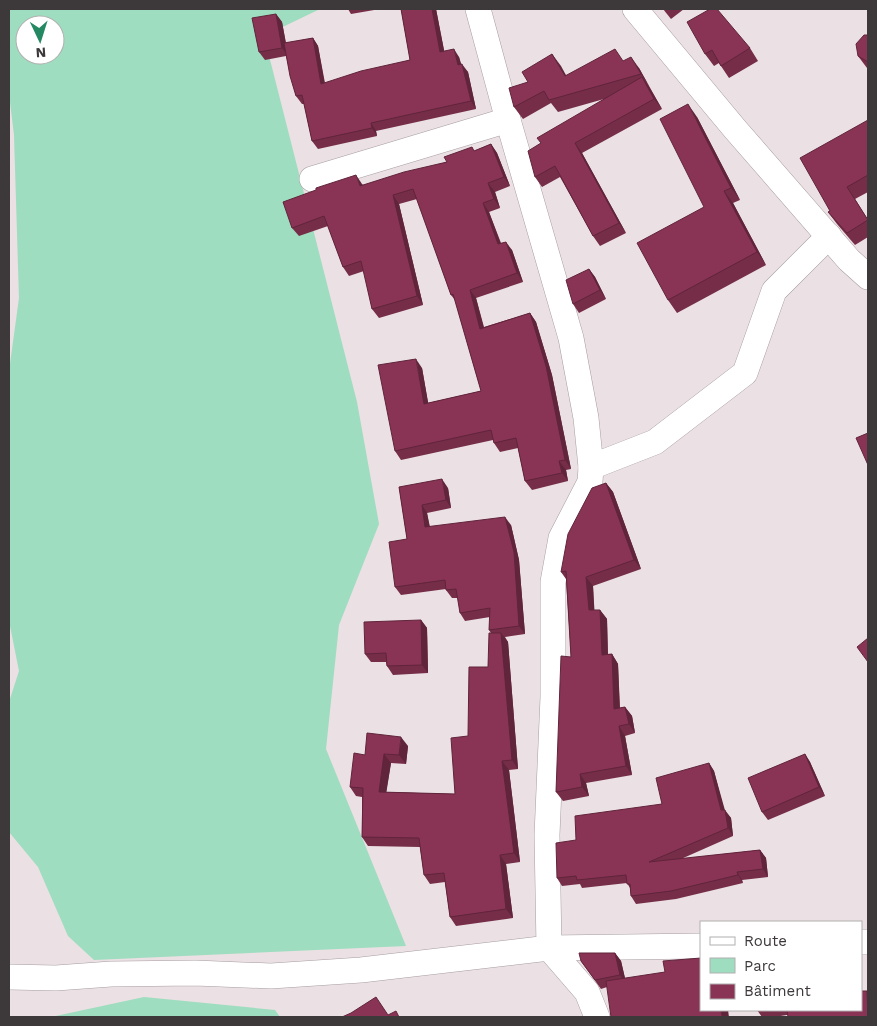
<svg xmlns="http://www.w3.org/2000/svg" width="877" height="1026" viewBox="0 0 877 1026" font-family="'Work Sans',sans-serif">
	<style>
		.green { fill: #9eddbf; fill-rule: evenodd }
		.lines { fill: none; stroke-linecap: round; stroke-linejoin: round }
		.street-casing { stroke: #a79da0; stroke-width: 26 }
		.street { stroke: #fff; stroke-width: 25 }
		.wall { fill: #762d48 }
		.shaded-wall { fill: #60243b }
		.building { fill: #893454; stroke: #60243b }
	</style>
	<rect width="100%" height="100%" fill="#ebe0e3"/>
	<g class="green">
		<path d="M9,9H320L264,36L357,402L379,524L339,625L326,749L406,946L94,960L68,936L38,867L9,832V702L19,671L9,621V371L19,298L14,135L9,94ZM25,25H55V55H25Z"/>
		<polygon points="144,997 275,1010 280,1017 51,1017"/>
	</g>
	<g class="lines">
		<defs>
			<g id="street">
				<polyline points="635,9 735,129 849,260 868,277"/>
				<polyline points="312,179 508,120"/>
				<polyline points="591,467 655,442 745,373 774,291 829,236"/>
				<polyline points="861,942 868,942"/>
				<polyline points="549,948 701,946"/>
				<polyline points="549,948 587,992 597,1017"/>
				<polyline points="9,977 56,978 111,974 195,973 271,976 361,970 549,948 547,835 553,697 553,582 561,538 590,482 591,467 586,418 571,338 508,120 478,9"/>
			</g>
		</defs>
		<use href="#street" class="street-casing"/>
		<use href="#street" class="street"/>
	</g>
	<g class="wall">
		<polygon points="348,9 380,9 351,14"/>
		<polygon points="401,9 436,9 444,51 459,57 461,65 468,72 476,109 376,131 377,136 318,149 312,141 304,104 302,104 296,96 286,56 265,60 259,52 276,14 282,22 286,43 313,38 318,46 325,83 410,60"/>
		<polygon points="663,9 684,9 671,19"/>
		<polygon points="710,9 750,48 758,61 729,78 719,63 714,66 705,54"/>
		<polygon points="868,35 868,69 867,68 858,56"/>
		<polygon points="552,54 566,76 623,61 639,68 662,109 582,153 626,233 600,246 593,236 560,177 542,187 535,177 541,143 604,99 558,112 551,103 523,119 514,107 528,82"/>
		<polygon points="697,117 740,200 733,203 766,265 677,313 668,300 704,207"/>
		<polygon points="868,120 868,192 855,199 868,220 868,237 855,245 837,224 828,212 830,211"/>
		<polygon points="491,144 497,153 510,186 495,192 500,208 489,212 501,243 512,250 523,282 476,298 484,327 530,313 536,322 552,375 571,469 566,470 568,481 532,490 525,481 518,448 500,452 494,443 493,440 401,460 395,451 422,368 428,403 481,391 455,300 451,295 417,199 399,204 423,305 379,318 372,309 364,271 349,276 343,267 328,226 299,236 292,228 362,184 363,185 447,162"/>
		<polygon points="589,269 595,277 606,299 579,313 573,304"/>
		<polygon points="606,483 613,492 641,569 593,586 594,610 600,610 607,619 608,654 612,654 618,664 620,708 625,707 632,716 635,733 625,736 632,775 586,783 589,796 563,801 556,792 571,657 566,579 561,572"/>
		<polygon points="399,487 448,488 451,508 427,513 430,527 511,525 519,560 525,634 505,637 508,642 518,769 509,770 520,862 506,864 513,918 456,926 450,917 445,882 430,884 424,875 420,847 368,846 362,837 362,797 356,796 350,787 365,755 408,746 406,764 391,763 386,792 455,794 468,736 488,667 491,633 489,630 490,617 465,621 460,613 458,598 452,598 446,590 446,589 401,595 395,587 407,539"/>
		<polygon points="421,620 427,628 428,673 393,675 387,666 386,662 371,662 365,654"/>
		<polygon points="805,754 810,762 825,796 768,820 762,812"/>
		<polygon points="709,763 714,771 724,810 731,818 733,836 681,859 760,850 766,858 768,877 742,880 743,883 676,899 636,904 631,896 630,888 627,883 582,888 580,884 562,886 557,878 576,840 662,804"/>
		<polygon points="615,953 621,961 625,978 701,1010 607,987 601,989 581,961"/>
		<polygon points="757,1010 861,1010 787,1015 774,1017 762,1017"/>
	</g>
	<g class="shaded-wall">
		<polygon points="432,9 436,9 446,60 440,52"/>
		<polygon points="276,14 282,22 288,56 282,48"/>
		<polygon points="313,38 318,46 326,92 321,84"/>
		<polygon points="454,49 459,57 464,73 458,65"/>
		<polygon points="552,54 561,66 573,88 565,76"/>
		<polygon points="631,57 639,68 649,86 641,74"/>
		<polygon points="462,64 468,72 476,109 471,101"/>
		<polygon points="642,77 649,87 662,109 654,99"/>
		<polygon points="688,104 697,117 740,200 731,188"/>
		<polygon points="371,123 376,131 377,136 372,128"/>
		<polygon points="575,143 582,153 626,233 619,223"/>
		<polygon points="491,144 497,153 510,186 504,177"/>
		<polygon points="356,175 362,184 366,195 360,186"/>
		<polygon points="488,183 495,192 500,208 494,199"/>
		<polygon points="724,191 733,203 766,265 757,252"/>
		<polygon points="393,195 399,204 423,305 417,296"/>
		<polygon points="483,203 489,212 504,253 498,244"/>
		<polygon points="506,242 512,250 523,282 517,273"/>
		<polygon points="589,269 595,277 606,299 600,290"/>
		<polygon points="470,290 476,298 486,337 480,329"/>
		<polygon points="530,313 536,322 552,375 571,469 565,460"/>
		<polygon points="416,359 422,368 430,413 424,404"/>
		<polygon points="559,461 566,470 568,481 562,473"/>
		<polygon points="442,479 448,488 451,508 446,500"/>
		<polygon points="606,483 613,492 641,569 634,560"/>
		<polygon points="422,505 427,513 431,535 425,527"/>
		<polygon points="505,517 511,525 519,560 525,634 519,626"/>
		<polygon points="586,577 593,586 595,620 589,610"/>
		<polygon points="600,610 607,619 608,664 602,655"/>
		<polygon points="421,620 427,628 428,673 422,665"/>
		<polygon points="501,633 508,642 518,769 512,760"/>
		<polygon points="612,654 618,664 620,718 614,709"/>
		<polygon points="625,707 632,716 635,733 629,724"/>
		<polygon points="619,726 625,736 632,775 626,766"/>
		<polygon points="401,737 408,746 406,764 399,755"/>
		<polygon points="384,754 391,763 385,801 379,792"/>
		<polygon points="805,754 810,762 825,796 819,787"/>
		<polygon points="502,761 509,770 520,862 514,853"/>
		<polygon points="709,763 714,771 726,814 725,810 731,818 733,836 728,828 721,810"/>
		<polygon points="580,774 586,783 589,796 582,787"/>
		<polygon points="760,850 766,858 768,877 763,869"/>
		<polygon points="500,855 506,864 513,918 506,909"/>
		<polygon points="737,872 742,880 743,883 738,875"/>
		<polygon points="615,953 621,961 626,983 620,975"/>
		<polygon points="721,1010 728,1010 729,1017 722,1017"/>
	</g>
	<g class="building">
		<polygon points="401,9 432,9 440,52 454,49 458,65 462,64 471,101 371,123 372,128 312,141 302,95 296,96 290,76 284,43 313,38 321,84 361,71 410,60"/>
		<polygon points="710,9 717,9 750,48 721,66 712,50 705,54 687,22"/>
		<polygon points="276,14 282,48 259,52 252,18"/>
		<polygon points="864,35 868,35 868,62 858,56 856,44"/>
		<polygon points="615,49 623,61 631,57 641,74 549,100 544,91 514,107 509,88 528,82 522,72 552,54 565,76"/>
		<polygon points="642,77 654,99 575,143 619,223 593,236 555,166 535,177 528,151 541,143 537,138"/>
		<polygon points="688,104 731,188 724,191 757,252 668,300 637,243 704,207 660,119"/>
		<polygon points="868,120 868,175 847,187 868,220 847,233 828,212 830,211 800,158"/>
		<polygon points="491,144 504,177 488,183 494,199 483,203 498,244 506,242 517,273 470,290 480,329 530,313 546,366 565,460 559,461 562,473 525,481 516,438 494,443 491,430 395,451 378,365 416,359 424,404 481,391 453,294 451,295 413,189 393,195 417,296 372,309 361,261 343,267 324,216 292,228 283,202 316,190 316,188 356,175 360,186 404,172 447,162 444,157 472,147 474,151"/>
		<polygon points="589,269 600,290 573,304 566,280"/>
		<polygon points="868,433 868,465 856,438"/>
		<polygon points="442,479 446,500 422,505 425,527 505,517 514,552 519,626 489,630 490,608 460,613 456,589 446,590 445,580 395,587 389,542 407,539 399,487"/>
		<polygon points="606,483 634,560 586,577 589,610 600,610 602,655 612,654 614,709 625,707 629,724 619,726 626,766 580,774 582,787 556,792 561,656 571,657 566,571 561,572 568,534 592,488"/>
		<polygon points="421,620 422,665 387,666 386,653 365,654 364,622"/>
		<polygon points="489,633 501,633 512,760 502,761 514,853 500,855 506,909 450,917 444,873 424,875 419,838 362,837 363,788 350,787 354,753 365,755 367,733 401,737 399,755 384,754 379,792 455,794 451,738 468,736 469,667 488,667"/>
		<polygon points="868,638 868,662 857,647"/>
		<polygon points="805,754 819,787 762,812 748,778"/>
		<polygon points="709,763 721,810 725,810 728,828 649,862 760,850 763,869 737,872 738,875 671,891 631,896 630,884 627,884 626,875 577,880 576,876 557,878 556,843 576,840 575,816 662,804 656,778"/>
		<polygon points="579,953 615,953 620,975 595,980 581,961"/>
		<polygon points="701,958 701,1010 721,1010 722,1017 611,1017 606,981 665,972 663,961"/>
		<polygon points="861,991 867,991 868,1017 788,1017 787,1010 861,1010"/>
		<polygon points="376,997 388,1015 396,1011 399,1017 342,1017 351,1013"/>
	</g>
	<rect width="877" height="1026" fill="none" stroke="#3d393a" stroke-width="20"/>
	<rect x="700" y="921" width="162" height="90" fill="#ffffff" stroke="#b1b0b0"/>
	<rect x="710" y="937" width="25" height="8" fill="#ffffff" stroke="#b1b0b0"/>
	<text x="744" y="946" font-size="15" fill="#3d393a">Route</text>
	<rect x="710" y="958" width="25" height="15" fill="#9eddbf" stroke="#b1b0b0"/>
	<text x="744" y="971" font-size="15" fill="#3d393a">Parc</text>
	<rect x="710" y="984" width="25" height="15" fill="#893454" stroke="#b1b0b0"/>
	<text x="744" y="996" font-size="15" fill="#3d393a">Bâtiment</text>
	<g transform="translate(40 40) rotate(176)"><circle r="24" fill="#ffffff" stroke="#b1b0b0"/>
	<path d="M0-4L9 19L0 12L-9 19Z" fill="#248963"/>
	<text y="-8" font-size="14" font-weight="bold" text-anchor="middle" fill="#3d393a">N</text>
	</g>
</svg>
